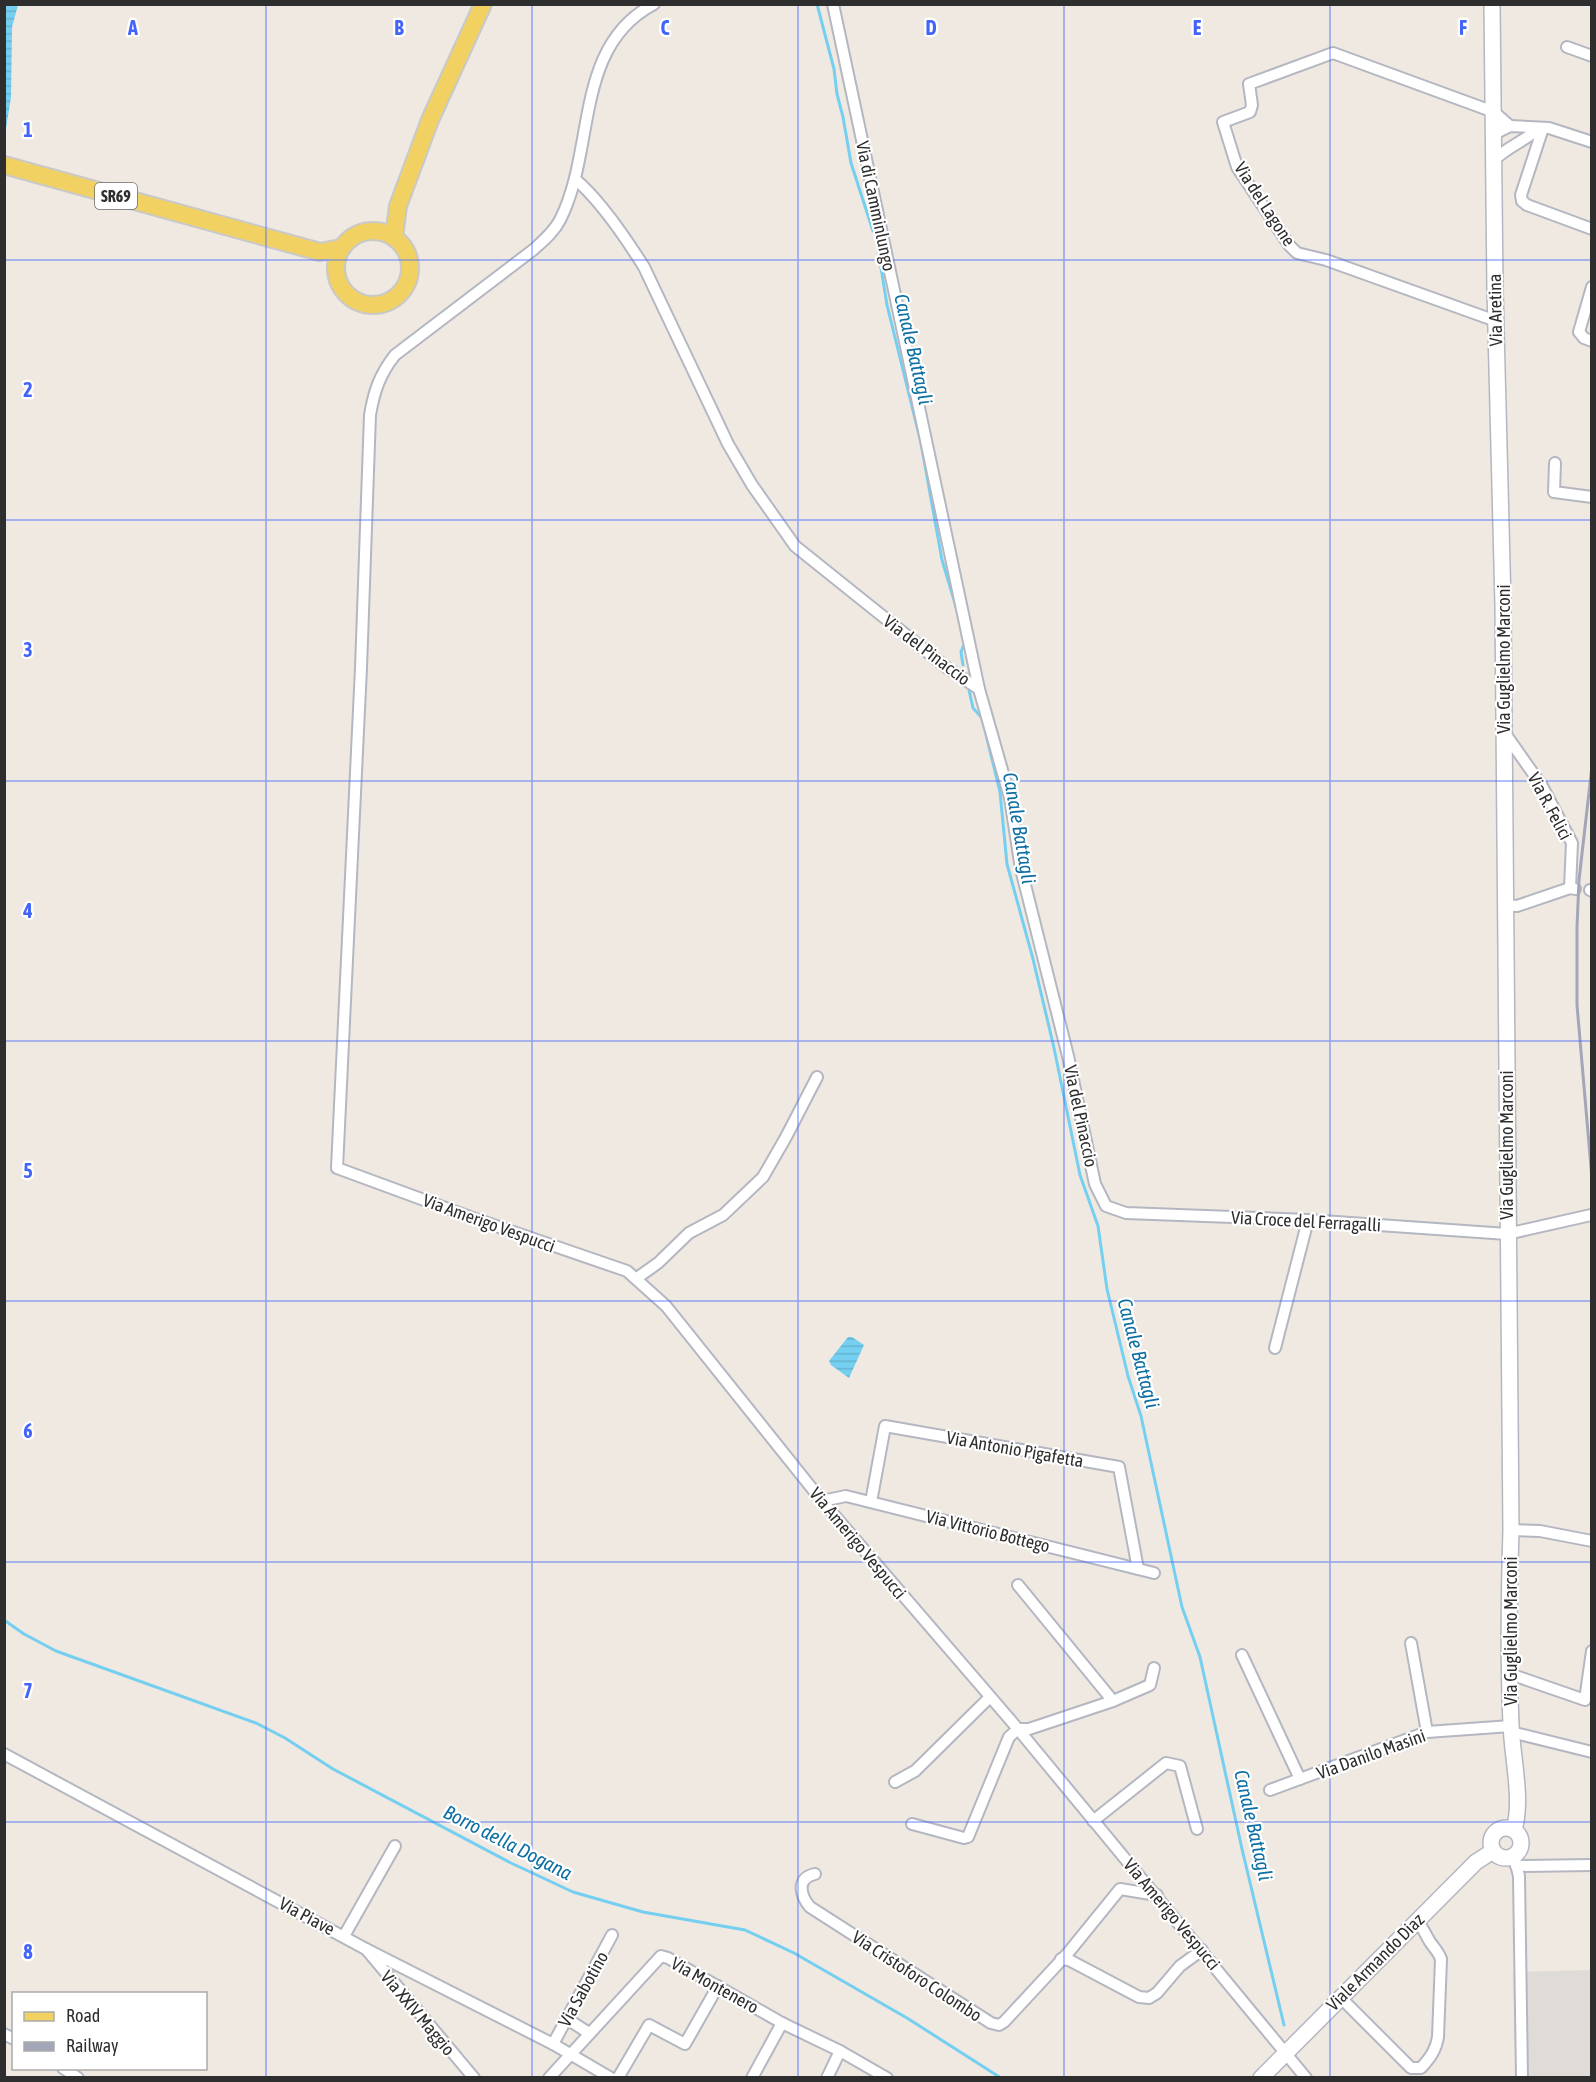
<svg xmlns="http://www.w3.org/2000/svg" width="1596" height="2082" viewBox="0 0 1596 2082" font-family="'Asap Condensed',sans-serif">
	<style>
		.plaza { fill: #dfdcd8 }
		.water { fill: url(#water-rules) }
		.lines { fill: none; stroke-linecap: round; stroke-linejoin: round }
		.stream { stroke: #75cff0; stroke-width: 3 }
		.street-casing { stroke: #b4b7c1; stroke-width: 14 }
		.secondary-casing { stroke: #b4b7c1; stroke-width: 18 }
		.primary-casing { stroke: #c9c9c9; stroke-width: 20 }
		.street { stroke: #fff; stroke-width: 10 }
		.secondary { stroke: #fff; stroke-width: 15 }
		.primary { stroke: #f2d163; stroke-width: 16 }
		.rail { stroke: #a3a6b8; stroke-width: 3 }
		.grid { fill: none; stroke: #4264fb; stroke-width: 1.5; stroke-opacity: 0.55 }
		.labels { text-anchor: middle; dominant-baseline: central; stroke-width: 4.5; stroke-linejoin: round; paint-order: stroke }
		.shield { fill: #fff; stroke: #6d6d6d; stroke-width: 1.5 }
		.shield-label { font-size: 16px; font-weight: bold; fill: #2e2e2e }
		.street-label { font-size: 18px; fill: #2e2e2e; stroke: #fff }
		.water-label { font-size: 20px; font-style: italic; fill: #0d6fa3; stroke: #fff }
		.grid-label { font-size: 20px; text-anchor: middle; font-weight: bold; fill: #4264fb; stroke: #fff; stroke-width: 4.5; stroke-linejoin: round; paint-order: stroke }
	</style>
	<defs>
		<pattern id="water-rules" width="6" height="5" patternUnits="userSpaceOnUse" patternTransform="scale(1.5)"><rect width="6" height="5" fill="#75cff0"/><path d="M0 2.5h6" fill="none" stroke="#66b2ce"/></pattern>
	</defs>
	<rect width="100%" height="100%" fill="#efe9e1"/>
	<polygon class="plaza" points="1591,1970 1591,2077 1516,2077 1513,1972"/>
	<g class="water">
		<polygon points="5,4 18,5 12,27 11,97 5,135"/>
		<polygon points="848,1337 852,1337 864,1345 849,1378 831,1365 829,1361"/>
	</g>
	<g class="lines">
		<g class="stream">
			<polyline points="817,4 834,69 837,94 843,117 851,163 873,231"/>
			<polyline points="878,249 887,305 921,443 942,560 957,610"/>
			<polyline points="963,665 961,652 965,642"/>
			<polyline points="969,690 973,708 982,718 1000,792 1007,864 1033,959 1054,1048 1080,1175 1098,1226 1107,1289 1128,1376 1141,1416 1182,1607 1200,1657 1242,1849 1284,2025"/>
			<polyline points="4,1620 24,1634 56,1651 256,1723 285,1738 333,1769 511,1863 573,1892 643,1912 745,1930 794,1953 907,2018 1001,2078"/>
		</g>
		<defs>
			<g id="street">
				<path d="M654,4C573,46 596,150 560,220C554,232 543,241 533,250L395,355C380,374 374,391 370,415L361,668L337,1168L473,1218L627,1271L666,1306L822,1501L1018,1729L1306,2078"/>
				<polyline points="833,4 979,689"/>
				<polyline points="1567,47 1592,56"/>
				<polyline points="1543,128 1521,195 1522,201 1527,205 1592,229"/>
				<polyline points="1494,134 1510,126 1549,128 1592,142"/>
				<path d="M1493,161C1507,147 1525,141 1539,128"/>
				<path d="M575,179C600,200 627,240 644,267L728,444L752,485L795,546L946,667L979,689L1010,798L1021,869L1068,1056L1095,1184L1106,1206L1126,1213L1308,1220L1507,1234L1591,1215"/>
				<polyline points="1592,287 1579,332 1584,338 1592,341"/>
				<polyline points="1496,321 1326,260 1297,253 1289,245 1237,167 1223,122 1250,112 1252,105 1249,84 1333,53 1494,112 1510,126"/>
				<polyline points="1555,463 1554,492 1592,497"/>
				<polyline points="1504,732 1542,786 1572,843 1570,888 1575,889"/>
				<polyline points="1590,890 1592,891"/>
				<polyline points="1505,905 1517,906 1570,888"/>
				<polyline points="637,1278 658,1263 689,1233 723,1215 763,1177 786,1137 817,1077"/>
				<polyline points="1275,1348 1308,1220"/>
				<polyline points="822,1501 846,1496 1154,1573"/>
				<polyline points="871,1502 885,1426 1119,1467 1138,1569"/>
				<polyline points="1511,1530 1540,1531 1592,1541"/>
				<polyline points="1018,1585 1113,1701"/>
				<polyline points="1411,1643 1427,1732"/>
				<polyline points="1242,1655 1300,1779"/>
				<polyline points="1510,1674 1585,1700 1592,1651"/>
				<polyline points="1018,1729 1029,1729 1113,1701 1150,1685 1154,1668"/>
				<polyline points="1511,1732 1592,1752"/>
				<polyline points="4,1754 364,1948 553,2044 611,2078"/>
				<polyline points="895,1782 915,1771 989,1698"/>
				<polyline points="1270,1790 1427,1732 1511,1726"/>
				<polyline points="1093,1821 1166,1763 1180,1766 1197,1829"/>
				<polyline points="912,1824 964,1838 968,1837 1009,1737 1018,1729"/>
				<polyline points="1514,1856 1519,1876 1522,2078"/>
				<polyline points="1516,1866 1592,1865"/>
				<path d="M815,1874C796,1878 800,1895 810,1907L991,2023L999,2025L1004,2022L1068,1953L1120,1889L1157,1895"/>
				<polyline points="344,1936 395,1846"/>
				<polyline points="366,1949 474,2078"/>
				<polyline points="1061,1959 1069,1960 1139,1997 1149,1998 1157,1993 1180,1966 1202,1950"/>
				<path d="M1340,1997L1411,2068H1421C1430,2058 1436,2050 1438,2037L1441,1959C1438,1951 1434,1948 1430,1942C1425,1934 1423,1927 1416,1920"/>
				<polyline points="567,2019 589,2033"/>
				<polyline points="4,2034 14,2039"/>
				<polyline points="553,2044 612,1935"/>
				<polyline points="63,2068 78,2078"/>
				<polyline points="549,2078 661,1956 668,1958 782,2023 840,2051 887,2078"/>
				<polyline points="618,2078 649,2025 685,2044 718,1986"/>
				<polyline points="752,2078 782,2023"/>
				<polyline points="827,2078 840,2051"/>
			</g>
			<g id="secondary">
				<path d="M1492,4L1495,290L1503,604L1511,1530C1509,1594 1508,1659 1511,1724C1512,1757 1523,1799 1514,1830"/>
				<circle cx="1506" cy="1843" r="15"/>
				<polyline points="1261,2078 1476,1862 1493,1851"/>
			</g>
			<g id="primary">
				<polyline points="4,165 320,252 341,248"/>
				<circle cx="373" cy="268" r="37"/>
				<polyline points="394,237 398,206 417,155 430,120 483,4"/>
			</g>
		</defs>
		<use href="#street" class="street-casing"/>
		<use href="#secondary" class="secondary-casing"/>
		<use href="#primary" class="primary-casing"/>
		<use href="#street" class="street"/>
		<use href="#secondary" class="secondary"/>
		<use href="#primary" class="primary"/>
		<polyline class="rail" points="1592,766 1579,880 1577,927 1577,1005 1592,1179"/>
	</g>
	<path class="grid" d="M266,4V2078M532,4V2078M798,4V2078M1064,4V2078M1330,4V2078M4,260H1592M4,520H1592M4,781H1592M4,1041H1592M4,1301H1592M4,1562H1592M4,1822H1592"/>
	<g class="labels">
		<rect class="shield" x="95" y="183" width="42" height="26" rx="4.5"/>
		<g class="shield-label">
			<text x="116" y="196">SR69</text>
		</g>
		<g class="street-label">
			<text transform="translate(1265 204) rotate(57)">Via del Lagone</text>
			<text transform="translate(876 206) rotate(78)">Via di Camminlungo</text>
			<text transform="translate(1495 310) rotate(-91)">Via Aretina</text>
			<text transform="translate(927 650) rotate(37)">Via del Pinaccio</text>
			<text transform="translate(1503 659) rotate(-90)">Via Guglielmo Marconi</text>
			<text transform="translate(1550 806) rotate(62)">Via R. Felici</text>
			<text transform="translate(1081 1116) rotate(78)">Via del Pinaccio</text>
			<text transform="translate(1506 1145) rotate(-90)">Via Guglielmo Marconi</text>
			<text transform="translate(1306 1221) rotate(3)">Via Croce del Ferragalli</text>
			<text transform="translate(489 1223) rotate(20)">Via Amerigo Vespucci</text>
			<text transform="translate(1015 1449) rotate(10)">Via Antonio Pigafetta</text>
			<text transform="translate(988 1531) rotate(14)">Via Vittorio Bottego</text>
			<text transform="translate(858 1543) rotate(50)">Via Amerigo Vespucci</text>
			<text transform="translate(1510 1631) rotate(-90)">Via Guglielmo Marconi</text>
			<text transform="translate(1371 1754) rotate(-20)">Via Danilo Masini</text>
			<text transform="translate(1172 1914) rotate(50)">Via Amerigo Vespucci</text>
			<text transform="translate(307 1916) rotate(28)">Via Piave</text>
			<text transform="translate(1375 1962) rotate(-45)">Viale Armando Diaz</text>
			<text transform="translate(917 1976) rotate(33)">Via Cristoforo Colombo</text>
			<text transform="translate(715 1985) rotate(29)">Via Montenero</text>
			<text transform="translate(583 1989) rotate(-61)">Via Sabotino</text>
			<text transform="translate(418 2013) rotate(50)">Via XXIV Maggio</text>
		</g>
		<g class="water-label">
			<text transform="translate(914 349) rotate(77)">Canale Battagli</text>
			<text transform="translate(1020 828) rotate(80)">Canale Battagli</text>
			<text transform="translate(1139 1353) rotate(75)">Canale Battagli</text>
			<text transform="translate(1254 1825) rotate(77)">Canale Battagli</text>
			<text transform="translate(508 1842) rotate(27)">Borro della Dogana</text>
		</g>
	</g>
	<g class="grid-label">
		<text x="133" y="35">A</text>
		<text x="399" y="35">B</text>
		<text x="665" y="35">C</text>
		<text x="931" y="35">D</text>
		<text x="1197" y="35">E</text>
		<text x="1463" y="35">F</text>
		<text x="28" y="137">1</text>
		<text x="28" y="397">2</text>
		<text x="28" y="657">3</text>
		<text x="28" y="918">4</text>
		<text x="28" y="1178">5</text>
		<text x="28" y="1438">6</text>
		<text x="28" y="1698">7</text>
		<text x="28" y="1959">8</text>
	</g>
	<rect width="1596" height="2082" fill="none" stroke="#2e2e2e" stroke-width="12"/>
	<rect x="12" y="1992" width="195" height="78" fill="#ffffff" stroke="#ababab" stroke-width="1.5"/>
	<rect x="24" y="2012" width="30" height="9" fill="#f2d163" stroke="#ababab" stroke-width="1.5"/>
	<text x="66" y="2022" font-size="18" fill="#2e2e2e">Road</text>
	<rect x="24" y="2042" width="30" height="9" fill="#a3a6b8" stroke="#ababab" stroke-width="1.5"/>
	<text x="66" y="2052" font-size="18" fill="#2e2e2e">Railway</text>
</svg>
